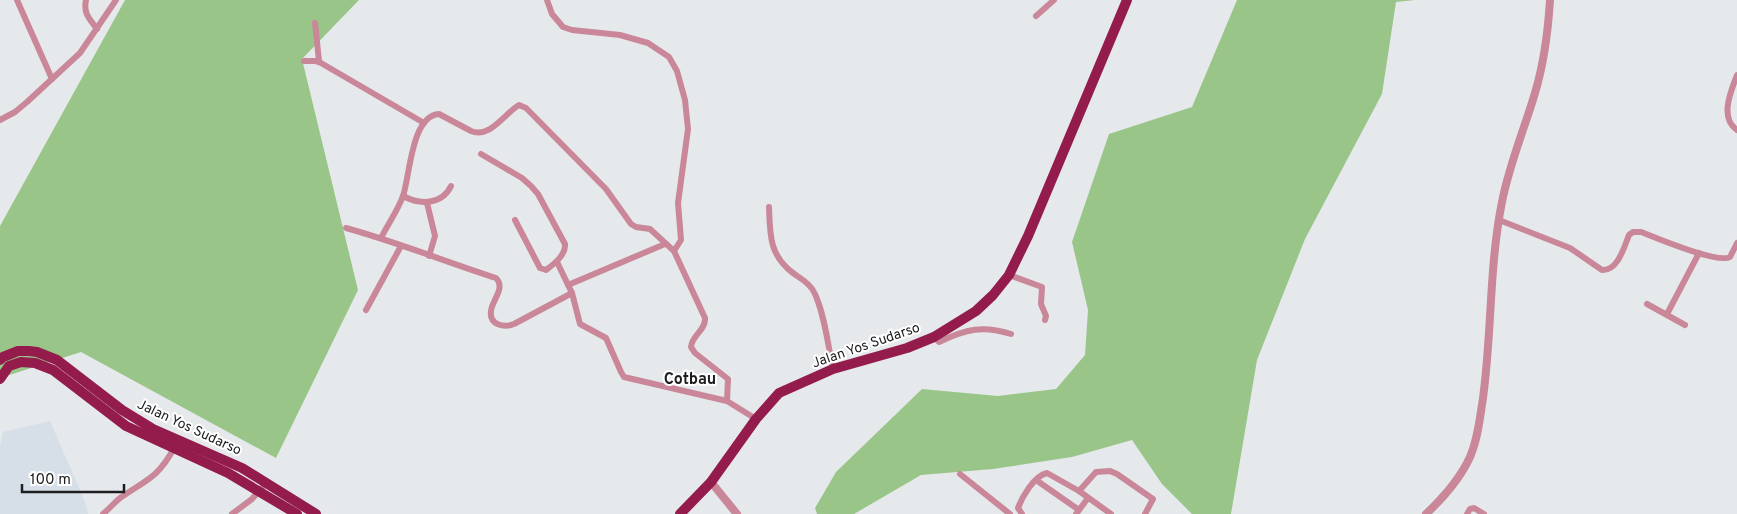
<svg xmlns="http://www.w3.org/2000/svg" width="1737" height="514" viewBox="0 0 1737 514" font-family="Overpass,sans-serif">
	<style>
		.built { fill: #d6dfe7 }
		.green { fill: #9ac589 }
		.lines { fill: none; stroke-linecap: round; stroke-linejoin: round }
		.minor { stroke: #ca8799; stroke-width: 6 }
		.tertiary { stroke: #ca8799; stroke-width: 8 }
		.trunk { stroke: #931c4d; stroke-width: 10 }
		.labels { text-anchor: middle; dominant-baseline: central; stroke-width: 4; stroke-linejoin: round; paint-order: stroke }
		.street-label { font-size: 14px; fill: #1d1e1f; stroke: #fff }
		.quarter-label { font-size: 16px; font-weight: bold; fill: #1d1e1f; stroke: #fff }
	</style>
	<rect width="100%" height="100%" fill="#e6e9ec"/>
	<polygon class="built" points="50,421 86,504 88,514 0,514 0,446 3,432"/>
	<g class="green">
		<polygon points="125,0 359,0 302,59 358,290 276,458 81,352 0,378 0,226"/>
		<polygon points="1237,0 1415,0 1396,2 1382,94 1305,239 1257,360 1231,514 1192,514 1162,484 1132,440 1072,457 993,469 921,475 854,514 817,514 815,508 836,472 922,389 998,396 1056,389 1085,355 1088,310 1072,242 1109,134 1192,107"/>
	</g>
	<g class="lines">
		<g class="minor">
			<polyline points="17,0 52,79"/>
			<path d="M86,0C83,14 90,19 97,29"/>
			<path d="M547,0L552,14L563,27L572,30L620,35L648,43L669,57L677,71L685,100L688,129L678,203L681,240L674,251L705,318C706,330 692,335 691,347L695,353L728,379L727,401"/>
			<polyline points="1036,16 1054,0"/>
			<polyline points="315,23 319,61"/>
			<polyline points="304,61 315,61 321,63 424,123"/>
			<path d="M1737,75C1731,91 1719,118 1737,130"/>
			<polyline points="0,120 15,112 27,102 80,53 116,0"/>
			<path d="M481,154L522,178L531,186L538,194L565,244C566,255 554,264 546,270L540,268L515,220"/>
			<path d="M403,196C420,205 442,205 451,186"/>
			<polyline points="427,203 435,236 429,256"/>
			<path d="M769,207C770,234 769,255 793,273C801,279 811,284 815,294C825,316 828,346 833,369"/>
			<path d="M1499,220L1570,248L1602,270C1618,271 1624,247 1629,235L1633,232H1641C1656,238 1718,264 1730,257L1737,243"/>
			<path d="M346,228C397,242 446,262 496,278C506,288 492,300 491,311C489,325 504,328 514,324L572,293"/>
			<path d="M381,238C388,224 398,210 403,196C410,176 411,116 439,114L471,131C490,139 505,113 519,105L526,108L606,189L631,224L636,227L650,229L674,251"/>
			<polyline points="557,262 572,293 580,324 606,338 621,372 624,377 727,401 756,419"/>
			<polyline points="1009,275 1042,287 1041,304 1046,316 1045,320"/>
			<polyline points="568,285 665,244"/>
			<polyline points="1647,304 1685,325"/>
			<polyline points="366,310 401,246"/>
			<polyline points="1667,314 1699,253"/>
			<path d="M934,337L939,342C966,329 983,325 1011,334"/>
			<polyline points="960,474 1010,514"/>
			<polyline points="1036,480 1079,510"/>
			<polyline points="1079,491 1096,472 1110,471 1117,474 1153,499 1145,514"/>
			<path d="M103,514C109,509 114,503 120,498C146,480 158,478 174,448"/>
			<polyline points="232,514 252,499 266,483"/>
			<path d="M1022,514L1018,508C1022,497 1034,476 1047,473L1079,491L1111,514"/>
			<polyline points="1076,514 1088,498"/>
			<polyline points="1467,514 1470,509 1474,508 1484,514"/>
		</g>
		<g class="tertiary">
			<polyline points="711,482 737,514"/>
			<path d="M1426,514C1443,498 1460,479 1470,457C1478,439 1480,417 1483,398C1492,333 1489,266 1502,202C1509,165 1524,130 1535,93C1544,63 1548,32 1550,0"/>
		</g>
		<g class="trunk">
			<polyline points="0,360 3,357 18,351 29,351 37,352 57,360 122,410 153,429 242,468 316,514"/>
			<polyline points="0,379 9,366 21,362 35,363 53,370 126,426 228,473 297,514"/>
			<polyline points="680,514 711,482 756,419 779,393 833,369 907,348 934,337 976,311 993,295 1009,275 1028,236 1127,0"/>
		</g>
	</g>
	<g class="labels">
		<g class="street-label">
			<text transform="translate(866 346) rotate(-19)">Jalan Yos Sudarso</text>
			<text transform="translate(189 428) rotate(25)">Jalan Yos Sudarso</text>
		</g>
		<g class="quarter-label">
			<text x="690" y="380">Cotbau</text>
		</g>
	</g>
	<path d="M22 484v8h102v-8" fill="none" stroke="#1d1e1f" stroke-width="2.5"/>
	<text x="30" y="484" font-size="15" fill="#1d1e1f" stroke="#ffffff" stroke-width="4" paint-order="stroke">100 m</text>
</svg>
